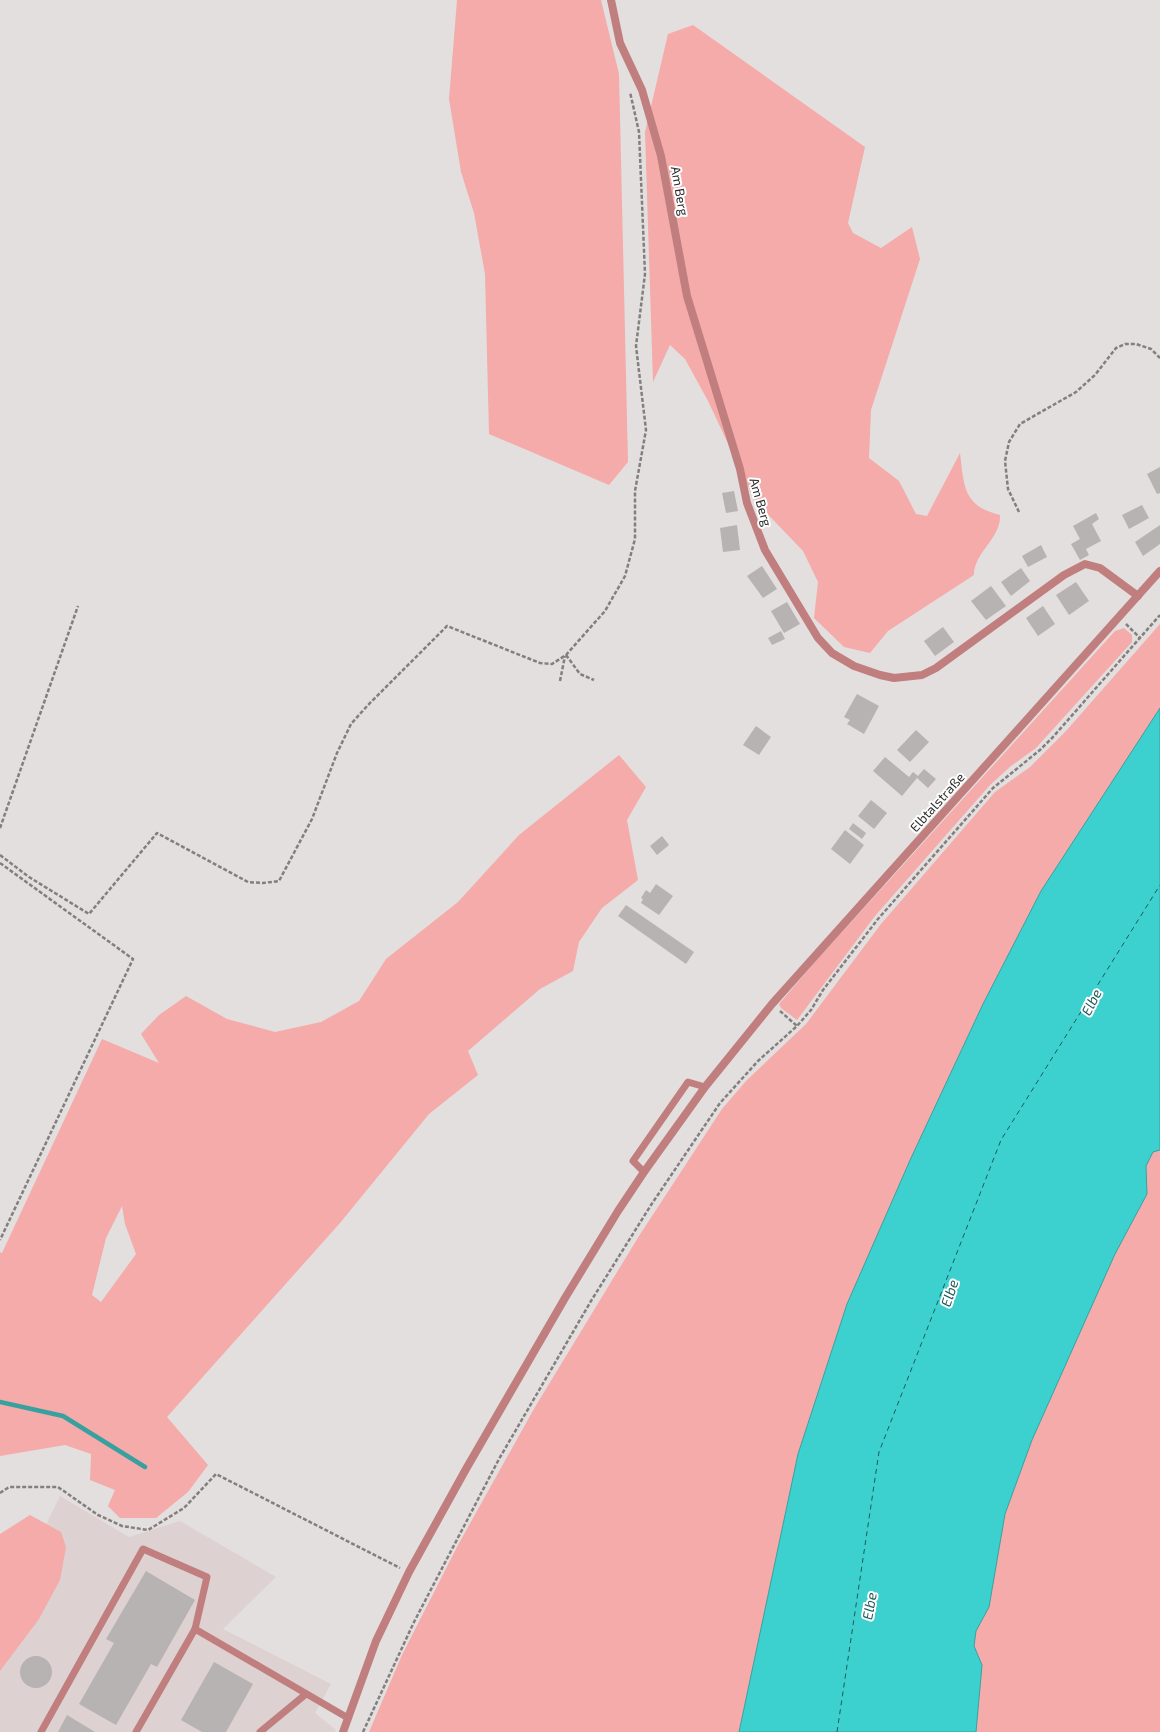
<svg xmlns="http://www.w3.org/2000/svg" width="1160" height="1732" viewBox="0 0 1160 1732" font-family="'Exo 2',sans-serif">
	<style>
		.built { fill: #ded1d1 }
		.green { fill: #f4aba9; fill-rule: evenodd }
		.water { fill: #3cd1cf; stroke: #38a09f }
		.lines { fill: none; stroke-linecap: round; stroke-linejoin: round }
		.stream { stroke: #38a09f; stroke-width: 4.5 }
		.ferry { stroke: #1e5a59; stroke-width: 1; stroke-dasharray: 5 4; stroke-linecap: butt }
		.building { fill: #b7b3b3 }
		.path { stroke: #827f7e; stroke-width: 2.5; stroke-dasharray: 4 2; stroke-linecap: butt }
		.service { stroke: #c07f7e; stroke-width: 7 }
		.minor { stroke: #c07f7e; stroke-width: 8 }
		.tertiary { stroke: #c07f7e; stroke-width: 8 }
		.labels { text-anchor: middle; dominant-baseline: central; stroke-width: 4; stroke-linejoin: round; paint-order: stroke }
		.street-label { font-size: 13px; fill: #302e2e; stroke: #fff }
		.water-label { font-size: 14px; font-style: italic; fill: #1e5a59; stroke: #fff }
	</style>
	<rect width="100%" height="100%" fill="#e3dfde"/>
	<polygon class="built" points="60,1496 129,1537 180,1521 276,1577 223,1629 331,1684 315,1713 336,1730 335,1732 0,1732 0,1619"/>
	<g class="green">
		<polygon points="457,0 601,0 619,74 628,462 609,485 489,434 485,274 474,213 461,172 449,99"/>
		<path d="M693,25L865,147L848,223L853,233L881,248L912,227L920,259L871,410L869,458L899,481L916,514L927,516L960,453C964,486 963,506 1000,515C1001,539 974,552 974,575L888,631L870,653L844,647L814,618L818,582L803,551L755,501L708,401L685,359L670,345L653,382L645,132L668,34Z"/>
		<polygon points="1160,624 1160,708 1041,891 983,1004 911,1158 847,1304 798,1454 739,1732 369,1732 402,1655 458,1545 535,1407 639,1236 722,1109 746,1081 806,1024 881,924 995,792 1030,767 1066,731"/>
		<polygon points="1124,628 1132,635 1132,642 1036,748 1011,766 990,785 875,916 797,1020 781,1008 779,1004 815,962 1115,631"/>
		<path d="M619,755L646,787L627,820L638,880L602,908L579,942L573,971L540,989L468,1051L478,1075L429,1114L340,1223L167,1417L208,1465L188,1492L156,1518H120L108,1506L115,1490L90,1480L91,1454L65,1445L0,1456V1252L2,1253L102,1039L159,1063L141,1034L159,1015L186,996L227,1019L275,1032L321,1022L359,1001L386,959L458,902L519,835ZM122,1206L125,1224L136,1254L101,1302L92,1295L106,1238Z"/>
		<polygon points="1160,1150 1160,1732 976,1732 982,1665 974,1646 976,1631 989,1607 1005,1514 1032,1440 1115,1254 1147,1194 1146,1166 1153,1152"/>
		<polygon points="30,1515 61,1532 66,1547 60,1580 39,1619 0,1671 0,1534"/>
	</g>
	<polygon class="water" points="1160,708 1160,1150 1153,1152 1146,1166 1147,1194 1115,1254 1032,1440 1005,1514 989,1607 976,1631 974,1646 982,1665 976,1732 739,1732 798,1454 847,1304 911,1158 983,1004 1041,891"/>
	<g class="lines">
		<polyline class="stream" points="0,1402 63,1416 145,1467"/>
		<polyline class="ferry" points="837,1732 879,1452 1001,1140 1160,885"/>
	</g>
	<g class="building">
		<polygon points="1160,467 1160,493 1157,494 1147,474"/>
		<polygon points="734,491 738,511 726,513 722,493"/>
		<polygon points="1142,505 1149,518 1129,529 1122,515"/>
		<polygon points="1096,513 1099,519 1092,524 1101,541 1086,549 1089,555 1080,560 1071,544 1080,539 1073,526"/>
		<polygon points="737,525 740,550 723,552 720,528"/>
		<polygon points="1160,525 1160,544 1143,556 1135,542"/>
		<polygon points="1041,545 1047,557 1028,567 1022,556"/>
		<polygon points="762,566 777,589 763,598 747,576"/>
		<polygon points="1021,568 1030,581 1011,596 1001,582"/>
		<polygon points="1076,582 1089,601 1069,615 1056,595"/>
		<polygon points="991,586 1006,606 986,620 971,601"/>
		<polygon points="787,602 800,624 784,633 771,611"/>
		<polygon points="1043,606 1055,624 1038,636 1026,618"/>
		<polygon points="943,627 954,642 935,656 924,641"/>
		<polygon points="781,631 785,639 772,645 768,638"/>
		<polygon points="857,694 879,706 864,734 847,724 850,720 844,717"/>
		<polygon points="756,726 771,737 759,755 743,745"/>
		<polygon points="916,730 929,742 910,762 897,750"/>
		<polygon points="885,757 909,777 913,772 918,776 924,769 936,779 928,788 917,778 902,796 873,771"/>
		<polygon points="871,800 887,813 874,829 858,816"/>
		<polygon points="853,823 866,833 862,839 849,829"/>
		<polygon points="845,830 864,845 850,864 831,849"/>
		<polygon points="662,836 669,845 657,855 650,846"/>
		<polygon points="656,884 673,896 659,915 641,903 643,899 641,898 646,890 650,893"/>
		<polygon points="626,905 694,952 686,964 618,916"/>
		<polygon points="146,1571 195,1600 157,1667 151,1664 116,1725 79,1704 114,1643 106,1639"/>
		<circle cx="36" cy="1672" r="16"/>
		<polygon points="214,1662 253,1684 226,1732 202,1732 181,1720"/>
		<polygon points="67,1715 95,1732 58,1732"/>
	</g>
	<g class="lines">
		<g class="path">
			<polyline points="1019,512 1008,489 1005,461 1009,442 1020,424 1076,392 1095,375 1116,348 1125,344 1136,344 1151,349 1160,358"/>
			<polyline points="1126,624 1140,638"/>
			<polyline points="566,655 580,674 594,680"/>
			<polyline points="560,681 565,656"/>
			<polyline points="0,828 78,606"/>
			<polyline points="0,855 29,877 89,914 157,833 248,882 263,883 279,881 312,819 337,753 351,724 368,705 447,626 540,663 552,664 566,655 605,611 625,576 635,539 635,491 646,430 636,346 645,274 639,132 630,92"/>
			<polyline points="0,863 133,959 0,1240"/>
			<polyline points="780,1011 797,1026"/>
			<polyline points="0,1493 9,1487 58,1487 98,1515 122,1526 148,1530 184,1508 216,1474 400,1568"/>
			<polyline points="363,1732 414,1622 499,1459 591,1301 651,1205 720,1103 758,1061 797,1026 811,1010 823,990 878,919 993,788 1040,750 1053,737 1160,615"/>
		</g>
		<g class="service">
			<polyline points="644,1172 633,1161 688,1082 705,1087"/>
			<polyline points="41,1732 143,1549 207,1577 195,1629"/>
			<polyline points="136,1732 195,1629 348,1718"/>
			<polyline points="260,1732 306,1694"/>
		</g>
		<polyline class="minor" points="611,0 620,43 642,90 661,156 687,296 740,469 747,503 765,550 818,638 832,653 854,666 880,675 894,678 922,675 936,668 1064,575 1085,564 1100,568 1138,596"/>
		<polyline class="tertiary" points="343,1732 376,1641 409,1572 466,1469 565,1298 618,1211 644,1172 705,1087 772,1004 1160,571"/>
	</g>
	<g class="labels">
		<g class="street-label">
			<text transform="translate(680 191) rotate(80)">Am Berg</text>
			<text transform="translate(761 502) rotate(74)">Am Berg</text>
			<text transform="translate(937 802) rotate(-48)">Elbtalstraße</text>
		</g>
		<g class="water-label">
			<text transform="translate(1091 1002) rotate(-63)">Elbe</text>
			<text transform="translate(949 1293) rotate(-72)">Elbe</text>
			<text transform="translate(869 1606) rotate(-80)">Elbe</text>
		</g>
	</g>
</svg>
